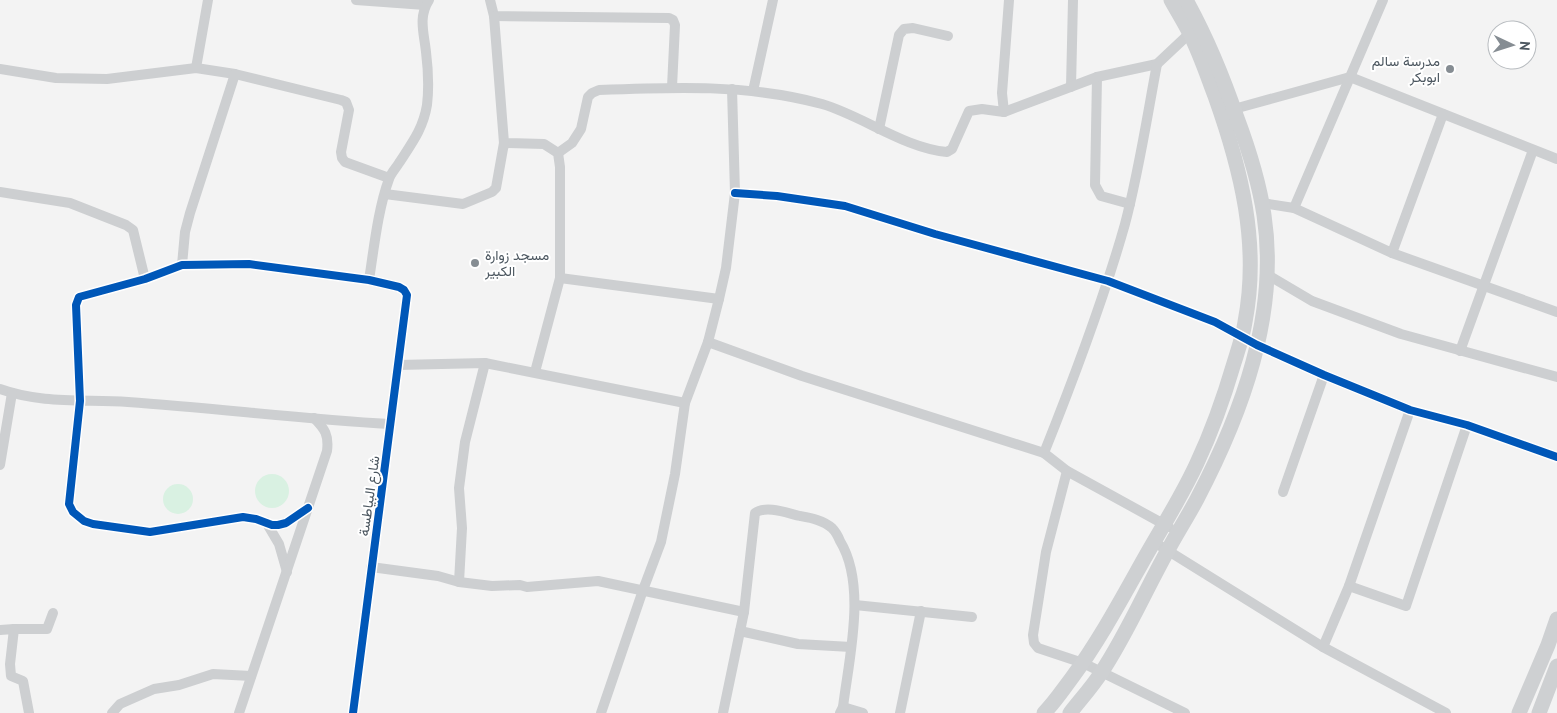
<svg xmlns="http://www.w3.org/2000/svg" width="1557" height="713" viewBox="0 0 1557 713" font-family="'PT Sans',Vazirmatn,sans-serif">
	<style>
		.green { fill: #d9f1e2 }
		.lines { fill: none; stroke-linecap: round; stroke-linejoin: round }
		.street { stroke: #cdcfd1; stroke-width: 10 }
		.secondary { stroke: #ced0d2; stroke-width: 15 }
		.cycleway-casing { stroke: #fff; stroke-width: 11 }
		.cycleway { stroke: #0057b8; stroke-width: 8 }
		.poi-dot { fill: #868d93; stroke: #fff; stroke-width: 2 }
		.labels { text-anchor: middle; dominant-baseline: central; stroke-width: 4; stroke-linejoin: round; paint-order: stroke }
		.poi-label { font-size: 14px; fill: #4b565f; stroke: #fff; text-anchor: end }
		.street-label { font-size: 14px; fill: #4b565f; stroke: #fff }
	</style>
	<rect width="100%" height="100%" fill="#f3f3f3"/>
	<g class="green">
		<circle cx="272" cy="491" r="17"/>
		<circle cx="178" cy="499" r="15"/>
	</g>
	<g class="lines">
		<g class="street">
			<polyline points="356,0 425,5"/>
			<polyline points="490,0 494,16 669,18 673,20 675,25 672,87"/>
			<polyline points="494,16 504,143 544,144 558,153 560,167 560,278 535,372"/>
			<polyline points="196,68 208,0"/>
			<polyline points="0,69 56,78 107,79 196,68 235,74 341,100 346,102 349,110 341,152 342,158 345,162 389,178"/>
			<polyline points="1097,77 1095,185 1101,196 1130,204"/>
			<polyline points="1071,87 1073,0"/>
			<polyline points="753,91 773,0"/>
			<polyline points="1234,109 1350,77 1557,159"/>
			<polyline points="1004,112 1002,93 1009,0"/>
			<polyline points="879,129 899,35 904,29 913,28 948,36"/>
			<path d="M558,153L572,143L581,129L588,97L592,93L599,90C673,87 749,84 822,104C863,116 904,148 947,152L952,149L969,111L982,109L1004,112L1097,77L1157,64L1190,33"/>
			<polyline points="0,192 70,203 126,225 133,230 145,279"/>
			<polyline points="735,193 777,196 845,206 935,234 1108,281 1215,322 1257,345 1324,375 1410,410 1467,425 1557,457"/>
			<polyline points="385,194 463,204 492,192 496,188 504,143"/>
			<polyline points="1262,203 1294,208 1392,253 1557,312"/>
			<polyline points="1294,208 1383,0"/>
			<polyline points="1392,253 1443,114"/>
			<polyline points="182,265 185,232 190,213 235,74"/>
			<polyline points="1268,275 1312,301 1401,334 1557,377"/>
			<polyline points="560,278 719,299"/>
			<path d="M369,280C374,248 378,209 389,179C391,173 396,168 399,163C412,143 423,129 427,105C429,88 428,68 426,52C424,33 418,17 429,0"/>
			<polyline points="708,342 802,376 1044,453 1067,471 1169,527"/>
			<polyline points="1460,351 1533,150"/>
			<polyline points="398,365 485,363 685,403"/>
			<path d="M0,389C41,404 85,399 128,402C215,408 302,419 389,424"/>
			<path d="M1044,453C1074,378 1103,302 1125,224C1139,171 1147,117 1157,64"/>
			<polyline points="0,465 12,393"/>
			<polyline points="1067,471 1046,552 1033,635 1034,643 1038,648 1083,663 1185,713"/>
			<polyline points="1283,492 1324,375"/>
			<polyline points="308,508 286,523 278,525 272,525 256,519 243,517 150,532 93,524 84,521 73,512 69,504 80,401 76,305 79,297 145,279 182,265 249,264 369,280 399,287 404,290 407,295 353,713"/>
			<polyline points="266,522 279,544 287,572"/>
			<polyline points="1154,542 1323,647 1446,713"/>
			<polyline points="371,567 438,576 459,582 492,586 520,585 527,587 598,581 744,612"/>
			<polyline points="459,582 462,528 459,488 465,442 485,363"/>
			<polyline points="1349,586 1406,606 1467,425"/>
			<polyline points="855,605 972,617"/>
			<polyline points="14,629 47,629 53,613"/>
			<polyline points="0,630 14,629 10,664 11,676 23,681 29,713"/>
			<polyline points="740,631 798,644 851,647"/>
			<polyline points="1323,647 1349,586 1410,410"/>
			<polyline points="843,707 863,713"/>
			<polyline points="112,713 120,704 154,689 179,685 213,674 251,676"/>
			<path d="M239,713L327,451C329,435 325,429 314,418"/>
			<polyline points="601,713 643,590 661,542 675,474 685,403 708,342 719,299 726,268 735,193 732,89"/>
			<path d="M723,713L744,612L755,513C766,505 787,513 800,516C811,518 823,520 832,528C835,531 838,536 840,541C867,585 849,658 843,707L840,713"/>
			<polyline points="900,713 921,611"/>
		</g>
		<g class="secondary">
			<path d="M1044,713C1054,703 1062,691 1071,679C1099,641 1121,600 1144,559C1162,527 1182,496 1197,463C1212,431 1224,397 1234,363C1238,350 1243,336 1245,322C1260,244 1241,169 1215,96C1207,75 1200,54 1190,34C1184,22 1177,11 1171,0"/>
			<path d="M1070,713C1080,700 1092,687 1101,673C1127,634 1145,591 1168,550C1177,533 1188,516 1197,499C1242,413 1279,314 1264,215C1259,182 1249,150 1237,118C1223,77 1207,38 1186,0"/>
			<polyline points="1519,713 1548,645 1557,619"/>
			<polyline points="1539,713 1557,666"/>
		</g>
		<defs>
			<g id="cycleway">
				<polyline points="735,193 777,196 845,206 935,234 1108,281 1215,322 1257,345 1324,375 1410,410 1467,425 1557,457"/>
				<polyline points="308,508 286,523 278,525 272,525 256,519 243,517 150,532 93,524 84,521 73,512 69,504 80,401 76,305 79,297 145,279 182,265 249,264 369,280 399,287 404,290 407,295 353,713"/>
			</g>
		</defs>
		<use href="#cycleway" class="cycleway-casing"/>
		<use href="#cycleway" class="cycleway"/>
	</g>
	<g class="poi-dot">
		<circle cx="1450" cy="69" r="5"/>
		<circle cx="475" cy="263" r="5"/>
	</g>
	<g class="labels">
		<g class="poi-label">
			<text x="1440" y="61">مدرسة سالم<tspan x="1440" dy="16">ابوبكر</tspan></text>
			<text x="485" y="255" text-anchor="start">مسجد زوارة<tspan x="485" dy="16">الكبير</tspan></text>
		</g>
		<g class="street-label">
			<text transform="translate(369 496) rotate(-82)">شارع البياطسة</text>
		</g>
	</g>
	<g transform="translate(1512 45) rotate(94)"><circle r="24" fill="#ffffff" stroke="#b7bbbf"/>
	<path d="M0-4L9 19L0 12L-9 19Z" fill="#868d93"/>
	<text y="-8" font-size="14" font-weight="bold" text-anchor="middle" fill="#4b565f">N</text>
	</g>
</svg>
